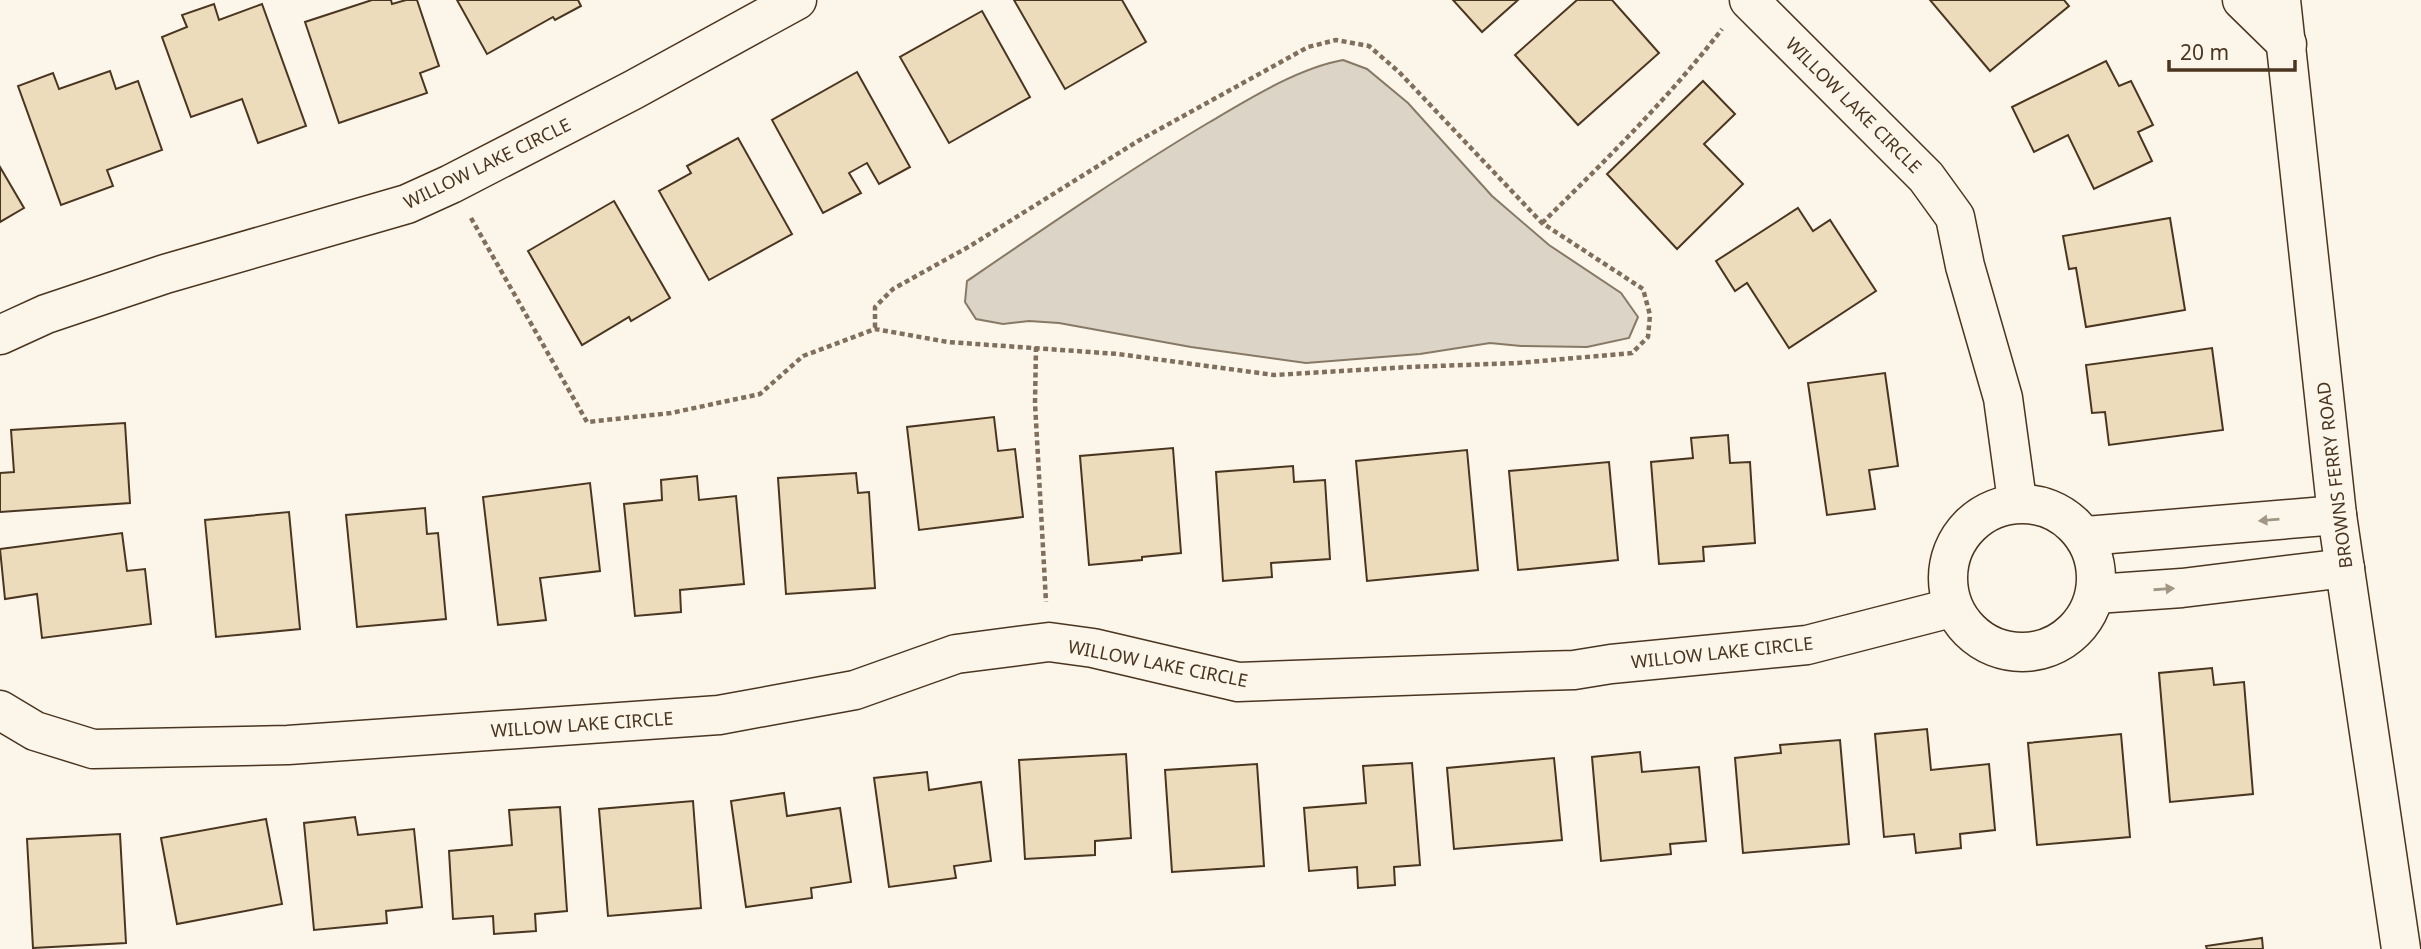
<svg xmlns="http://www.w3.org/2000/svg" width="2421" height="949" viewBox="0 0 2421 949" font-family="'Noto Sans',sans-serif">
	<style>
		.water { fill: #dcd4c6; stroke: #887966; stroke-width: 2 }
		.building { fill: #ecdcbc; stroke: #4a3520; stroke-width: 2 }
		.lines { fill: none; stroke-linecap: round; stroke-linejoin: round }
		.street-casing { stroke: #4a3520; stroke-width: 41 }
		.secondary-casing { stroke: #4a3520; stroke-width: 41 }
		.path { stroke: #7f6f5c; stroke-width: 4.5; stroke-dasharray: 5 3.5; stroke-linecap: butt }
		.street { stroke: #fbf6e9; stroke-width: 38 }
		.secondary { stroke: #fbf6e9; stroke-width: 38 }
		.oneway { fill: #a29684 }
		.labels { text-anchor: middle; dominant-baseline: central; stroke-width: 5; stroke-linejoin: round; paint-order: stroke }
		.street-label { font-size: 18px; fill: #4a3520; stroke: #fbf6e9 }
	</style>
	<rect width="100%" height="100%" fill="#fbf6e9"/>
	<path class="water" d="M1343,60L1367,69L1408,103L1492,196L1549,245L1621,293L1638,317L1629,338L1587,347L1521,346L1490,343L1420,354L1306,363L1191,347L1059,323L1029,321L1003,324L976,319L965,302L967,281C1046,227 1126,172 1208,123C1247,100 1298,68 1343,60Z"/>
	<g class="building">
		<polygon points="372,0 391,0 392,4 406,0 417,0 439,66 420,73 427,93 339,123 305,22"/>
		<polygon points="457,0 578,0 581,6 555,20 553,17 487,54"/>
		<polygon points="1014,0 1122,0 1146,42 1065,89"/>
		<polygon points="1453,0 1518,0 1482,32"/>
		<polygon points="1577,0 1612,0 1659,53 1578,125 1515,55"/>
		<polygon points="1930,0 2064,0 2069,6 1990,71"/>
		<polygon points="214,4 219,20 262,4 306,126 258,143 242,99 191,117 162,37 187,27 182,15"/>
		<polygon points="982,11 1030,97 949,143 900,57"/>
		<polygon points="2106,61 2119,86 2131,81 2153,125 2138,132 2152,161 2094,189 2068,135 2034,152 2012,107"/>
		<polygon points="110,71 116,89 138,81 162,150 107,170 113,186 61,205 18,86 53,73 59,89"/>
		<polygon points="857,72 910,167 879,184 867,163 849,173 861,193 823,213 772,120"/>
		<polygon points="1703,81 1735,114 1704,144 1743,184 1677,249 1607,174"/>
		<polygon points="738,138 792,234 709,280 659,191 691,173 687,166"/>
		<polygon points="0,167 24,208 0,222"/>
		<polygon points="614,201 670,298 631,321 629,317 582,345 528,251"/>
		<polygon points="1798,208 1813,231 1830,220 1876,291 1789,348 1747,283 1735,291 1716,261"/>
		<polygon points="2170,218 2185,310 2086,327 2076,268 2069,269 2063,236"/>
		<polygon points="2212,348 2223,430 2109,445 2105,412 2092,413 2086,365"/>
		<polygon points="1885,373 1898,466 1869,470 1875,509 1827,515 1808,383"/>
		<polygon points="994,417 998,451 1015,449 1023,517 919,530 907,427"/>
		<polygon points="125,423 130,503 0,512 0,473 14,472 11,430"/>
		<polygon points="1728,435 1730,463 1750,462 1755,543 1703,547 1704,561 1659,564 1651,462 1693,458 1691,438"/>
		<polygon points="1173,448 1181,553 1142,557 1142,560 1089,565 1080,456"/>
		<polygon points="1467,450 1478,570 1367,581 1356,461"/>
		<polygon points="1609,462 1618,560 1518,570 1509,471"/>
		<polygon points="1293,466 1294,482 1325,480 1330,559 1271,563 1272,577 1223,581 1216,472"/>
		<polygon points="856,473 858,493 869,492 875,588 786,594 778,478"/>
		<polygon points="697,476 699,500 736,496 744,584 680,590 681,612 635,616 624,504 662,500 661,480"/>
		<polygon points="590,483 600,571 540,578 546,620 498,625 483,497"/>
		<polygon points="425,508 427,534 438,533 446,619 357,627 346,515"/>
		<polygon points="289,512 300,629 216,637 205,520"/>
		<polygon points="122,533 127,571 145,569 151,624 42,638 37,594 5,599 0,549"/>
		<polygon points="2212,668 2214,685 2244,682 2253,794 2170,802 2159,673"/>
		<polygon points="1927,729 1931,770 1989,764 1995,830 1960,834 1961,848 1916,853 1914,834 1884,837 1875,734"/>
		<polygon points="2121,734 2130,837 2037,845 2028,743"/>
		<polygon points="1840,740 1849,844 1743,853 1735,758 1781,753 1780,745"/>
		<polygon points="1640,752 1642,772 1699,767 1706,841 1670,844 1671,854 1601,861 1592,757"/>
		<polygon points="1126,754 1131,838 1095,841 1095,855 1025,859 1019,760"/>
		<polygon points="1554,758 1562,840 1454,849 1447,768"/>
		<polygon points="1412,763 1420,865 1394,867 1395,885 1358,888 1357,867 1309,871 1304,808 1366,803 1363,766"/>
		<polygon points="1257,764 1264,866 1172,872 1165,770"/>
		<polygon points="927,772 929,790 981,782 991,861 954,866 956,878 889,887 874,778"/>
		<polygon points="784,793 787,816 840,808 851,882 811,888 812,898 746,907 731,801"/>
		<polygon points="693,801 701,908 608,916 599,809"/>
		<polygon points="560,807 567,911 535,914 536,931 494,934 493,916 453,919 449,851 512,845 509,810"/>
		<polygon points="355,817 358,835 414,829 422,907 386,911 387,923 314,930 304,823"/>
		<polygon points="266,819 282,904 177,924 161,838"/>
		<polygon points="120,834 126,943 33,948 27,839"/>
		<polygon points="2262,938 2263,949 2207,949 2206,946"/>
	</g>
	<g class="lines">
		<defs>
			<g id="street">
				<polyline points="1749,0 1926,177 1955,217 1965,266 2003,398 2017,501"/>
				<polyline points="2242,0 2287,44"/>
				<polyline points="0,335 46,314 165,274 407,204 451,184 633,90 797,0"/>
				<circle cx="2022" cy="578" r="74"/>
				<polyline points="2086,536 2337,515"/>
				<polyline points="2096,594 2182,588 2345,568"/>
				<polyline points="0,710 35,731 93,749 288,745 719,715 855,690 956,654 1049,642 1093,648 1238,682 1540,671 1574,670 1611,664 1807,645 1951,608"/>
			</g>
			<polyline id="secondary" points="2281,0 2337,515 2401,949"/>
		</defs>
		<use href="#street" class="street-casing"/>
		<use href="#secondary" class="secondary-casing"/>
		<g class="path">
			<polyline points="471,218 587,422 671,413 760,394 803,356 875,329 948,342 1118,354 1274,375 1409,367 1518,363 1632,353 1648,337 1650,315 1643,289 1542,223 1399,72 1369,46 1336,40 1308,47 1138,141 970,246 893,289 875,307 875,329"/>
			<path d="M1542,223C1605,161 1668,99 1722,29"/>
			<polyline points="1036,347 1035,403 1046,602"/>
		</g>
		<use href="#street" class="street"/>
		<use href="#secondary" class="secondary"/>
	</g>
	<defs><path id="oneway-solid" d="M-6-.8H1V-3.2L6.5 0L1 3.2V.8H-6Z" transform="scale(1.75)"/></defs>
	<g class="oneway">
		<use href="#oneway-solid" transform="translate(2269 520) rotate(175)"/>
		<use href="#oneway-solid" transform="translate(2164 589) rotate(-4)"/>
	</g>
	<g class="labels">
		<g class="street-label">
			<text transform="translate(1854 105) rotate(45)">WILLOW LAKE CIRCLE</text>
			<text transform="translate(487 163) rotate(-26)">WILLOW LAKE CIRCLE</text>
			<text transform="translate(2334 475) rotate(-97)">BROWNS FERRY ROAD</text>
			<text transform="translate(1722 652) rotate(-6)">WILLOW LAKE CIRCLE</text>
			<text transform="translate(1158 663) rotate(11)">WILLOW LAKE CIRCLE</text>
			<text transform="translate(582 724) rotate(-4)">WILLOW LAKE CIRCLE</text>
		</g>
	</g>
	<path d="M2169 60v10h126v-10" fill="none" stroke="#4a3520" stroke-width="3.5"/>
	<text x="2180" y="60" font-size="21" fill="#4a3520" stroke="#fbf6e9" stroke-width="5" paint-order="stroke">20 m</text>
</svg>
